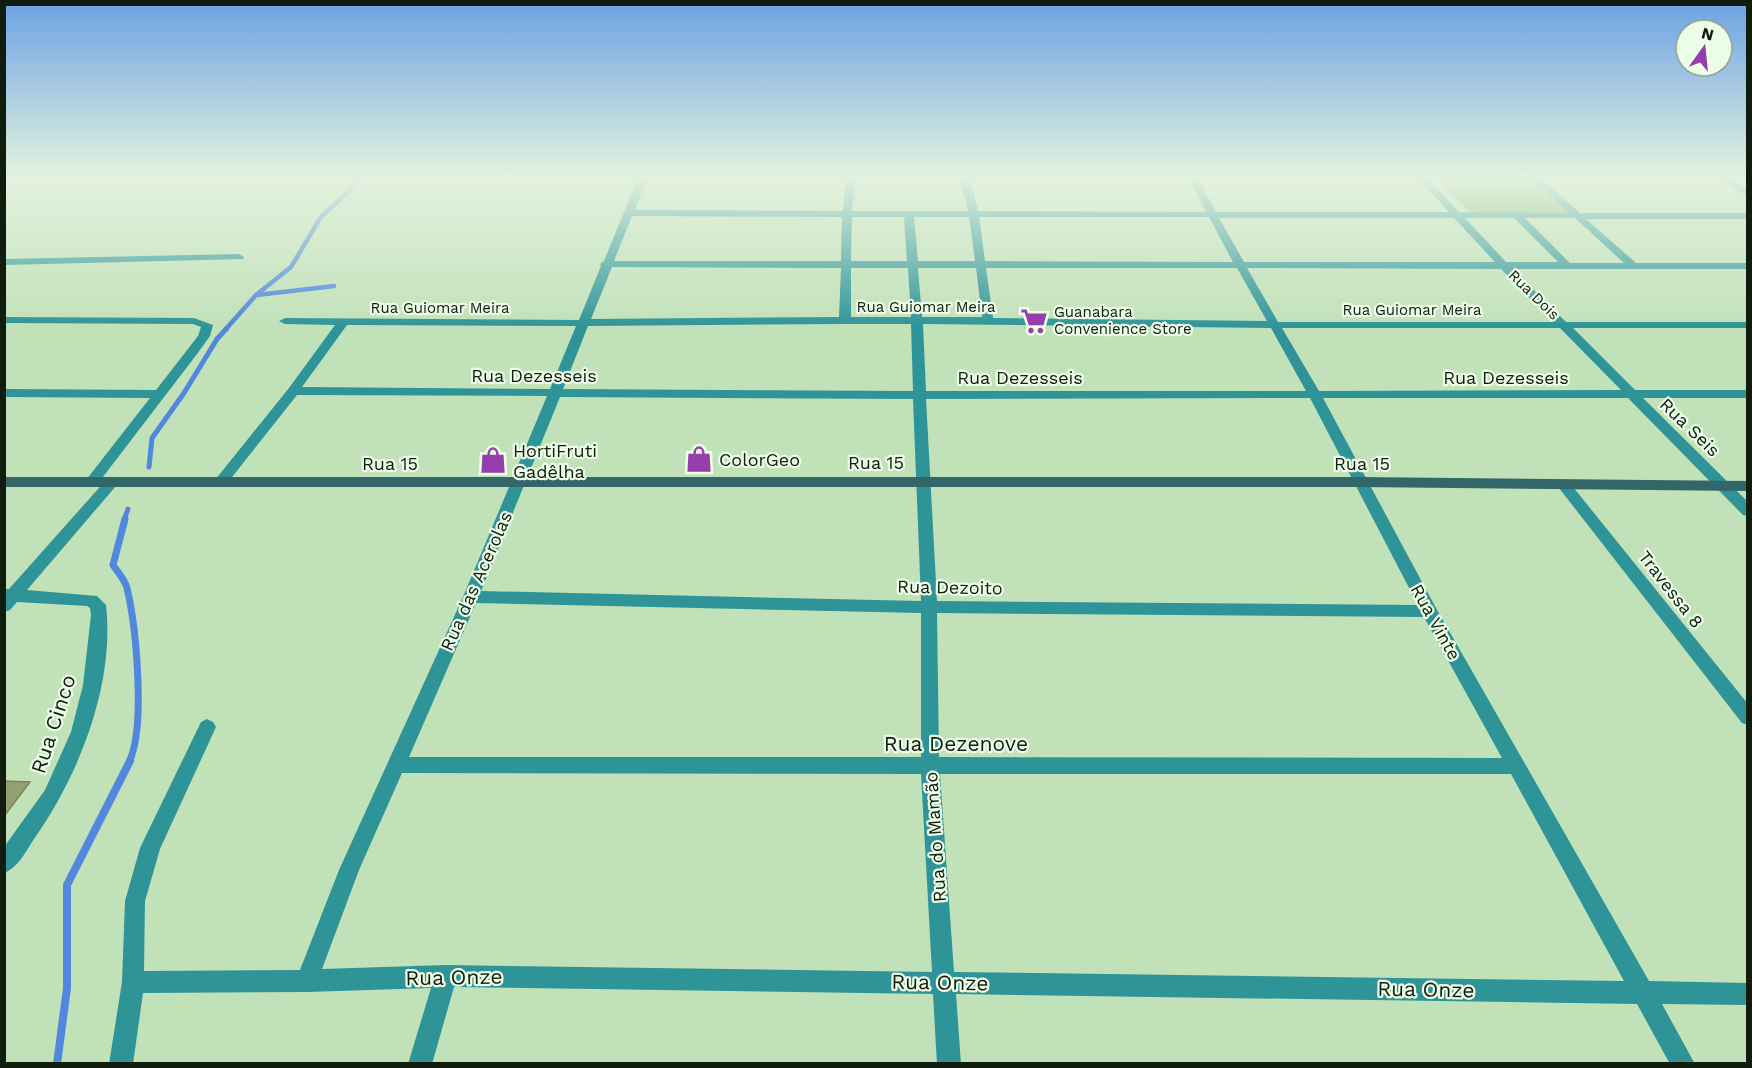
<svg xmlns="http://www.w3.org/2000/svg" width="1752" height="1068" viewBox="0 0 1752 1068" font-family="'Work Sans',sans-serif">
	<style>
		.green { fill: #7bb76b }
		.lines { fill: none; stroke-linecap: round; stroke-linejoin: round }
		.stream-far3 { stroke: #5187dc; stroke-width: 4.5 }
		.stream-far2 { stroke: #5187dc; stroke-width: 5 }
		.stream-far1 { stroke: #5187dc; stroke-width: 7 }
		.stream { stroke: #5187dc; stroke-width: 8 }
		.building { fill: #949f72; stroke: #7b8559; stroke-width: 1.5 }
		.street { fill: #2e9498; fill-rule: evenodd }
		.secondary { fill: #336668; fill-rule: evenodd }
		.labels { text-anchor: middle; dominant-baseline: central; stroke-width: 4.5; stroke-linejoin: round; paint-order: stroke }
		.far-street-label { font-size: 15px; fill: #101c0d; stroke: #ecfde8 }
		.far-poi-label { font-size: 15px; fill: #101c0d; stroke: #ecfde8; text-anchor: start }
		.street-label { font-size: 18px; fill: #101c0d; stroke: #ecfde8 }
		.poi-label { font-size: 18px; fill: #101c0d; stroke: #ecfde8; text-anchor: start }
		.near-street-label { font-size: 21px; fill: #101c0d; stroke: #ecfde8 }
	</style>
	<rect width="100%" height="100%" fill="#c1e1b8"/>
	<polygon class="green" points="1436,178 1530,178 1572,214 1471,214"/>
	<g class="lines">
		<g class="stream-far3">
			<polyline points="257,295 334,286"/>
			<polyline points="225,330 256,295 291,267 321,217 352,188 357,178"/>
		</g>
		<g class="stream-far2">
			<polyline points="149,467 152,438 184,393 217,339 227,328"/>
			<polyline points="124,520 128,509"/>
		</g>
		<path class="stream-far1" d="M125,519L113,565C118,572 125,580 127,588C136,626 146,728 129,762"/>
		<polyline class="stream" points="57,1064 67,988 67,885 130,761"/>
	</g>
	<polygon class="building" points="4,781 30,782 5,815 4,815"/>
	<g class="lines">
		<g class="street">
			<path d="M638,178H647L635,210L843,211L846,178H856L852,211H968L960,178H970L978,211L1206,212L1189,178H1198L1216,212H1449L1418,178H1427L1459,212L1568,213L1531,178H1541L1580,213H1748V219H1586L1636,263H1748V269H1513L1566,322H1748V328H1573L1635,390H1748V398H1643L1748,502V516L1743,515L1628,398H1323L1436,608L1649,981L1748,983V1005L1662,1004L1695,1064H1670L1637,1004L956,994L961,1064H937L933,994L454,987L432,1064H408L431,988L307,992L143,993L133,1064H109L122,982L125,901L140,848L201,722L207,719L213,722L216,727L160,849L145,901L144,971L300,970L339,870L463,597L547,396L297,395L225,486H215L213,483L215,480L289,388L335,325L285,324L279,321L285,318L579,320L601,266L600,264L604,261ZM632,216L842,217L841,261H614ZM852,217H904L907,261H851ZM914,217H969L975,261H918ZM979,217H1209L1233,262L985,261ZM1219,218H1454L1495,262H1244ZM1465,218H1514L1558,262H1506ZM1525,218H1575L1624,263H1570ZM612,267L841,268L839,317L591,319ZM851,268H908L911,317H851ZM918,268H976L982,317H922ZM986,268H1237L1267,321L993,318ZM1247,268L1501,269L1553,322H1278ZM841,324H911L913,391L563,389L588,326ZM923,324L1271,328L1306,391H926ZM347,325L576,326L550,389L302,387ZM1282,328H1560L1621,390L1319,391ZM560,397L913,399L921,601L481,591ZM1310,398L1418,605L937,601L926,399ZM476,603L921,613V757H409ZM937,613L1424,617L1502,758L939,757ZM402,773L921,774L932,972L446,965L322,969L359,870ZM940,774H1511L1624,981L954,972Z"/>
			<polygon points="1720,178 1731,178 1748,189 1748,197"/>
			<polygon points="239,254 244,257 243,259 4,265 4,259"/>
			<polygon points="4,317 194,318 213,325 210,336 197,354 96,486 86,486 84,483 86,480 150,398 4,397 4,389 156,390 198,336 201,327 193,324 4,323"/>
			<path d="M111,478L116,480L118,483L116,486L27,590L97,596L106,605C115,685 79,775 34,839C26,851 18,868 4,873V847L45,790L71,732L83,685L91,615L90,608L87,606L17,602L10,610L4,612V589H9L106,480Z"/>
			<polygon points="1564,480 1569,482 1748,704 1748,725 1742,723 1559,488 1557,485"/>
		</g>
		<polygon class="secondary" points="4,477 1359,477 1748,481 1748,491 1359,487 4,487"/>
	</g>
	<linearGradient id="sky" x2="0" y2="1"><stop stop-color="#6ba2e3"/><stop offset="0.54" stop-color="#e3f2df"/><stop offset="1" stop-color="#e3f2df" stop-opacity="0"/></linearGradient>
	<rect width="1752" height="328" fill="url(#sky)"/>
	<defs>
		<symbol id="supermarket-bare" viewBox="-9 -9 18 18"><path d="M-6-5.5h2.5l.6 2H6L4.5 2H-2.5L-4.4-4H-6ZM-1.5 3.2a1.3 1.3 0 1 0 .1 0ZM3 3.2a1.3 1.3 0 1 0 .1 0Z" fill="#953eab" stroke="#ecfde8" stroke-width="2.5" paint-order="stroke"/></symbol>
		<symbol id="shop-bare" viewBox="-9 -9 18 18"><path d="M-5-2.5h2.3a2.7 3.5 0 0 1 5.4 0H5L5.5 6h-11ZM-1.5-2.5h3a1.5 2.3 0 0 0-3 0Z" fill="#953eab" stroke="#ecfde8" stroke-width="2.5" paint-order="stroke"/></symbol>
	</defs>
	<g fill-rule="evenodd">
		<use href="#supermarket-bare" x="1015" y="302" width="38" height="38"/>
		<use href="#shop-bare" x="680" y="440" width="38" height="38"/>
		<use href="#shop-bare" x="474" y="441" width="38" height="38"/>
	</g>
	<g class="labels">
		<g class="far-street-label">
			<text transform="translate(1534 295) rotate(44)">Rua Dois</text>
			<text x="926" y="307">Rua Guiomar Meira</text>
			<text x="440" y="308">Rua Guiomar Meira</text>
			<text x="1412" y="310">Rua Guiomar Meira</text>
		</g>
		<g class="far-poi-label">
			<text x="1054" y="312">Guanabara<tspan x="1054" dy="17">Convenience Store</tspan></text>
		</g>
		<g class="street-label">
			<text x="534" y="375">Rua Dezesseis</text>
			<text x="1020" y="377">Rua Dezesseis</text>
			<text x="1506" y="377">Rua Dezesseis</text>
			<text transform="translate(1690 427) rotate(44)">Rua Seis</text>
			<text x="876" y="462">Rua 15</text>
			<text x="390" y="463">Rua 15</text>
			<text x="1362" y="463">Rua 15</text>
			<text transform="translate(476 581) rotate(-66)">Rua das Acerolas</text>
			<text transform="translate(950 587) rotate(1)">Rua Dezoito</text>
			<text transform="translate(1671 589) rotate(52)">Travessa 8</text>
			<text transform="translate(1436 622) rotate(61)">Rua Vinte</text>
			<text transform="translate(935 837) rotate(-94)">Rua do Mamão</text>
		</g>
		<g class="poi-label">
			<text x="513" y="450">HortiFruti<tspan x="513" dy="21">Gadêlha</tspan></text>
			<text x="719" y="459">ColorGeo</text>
		</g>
		<g class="near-street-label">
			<text transform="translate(53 724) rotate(-72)">Rua Cinco</text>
			<text x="956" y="743">Rua Dezenove</text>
			<text transform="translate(454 977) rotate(-1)">Rua Onze</text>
			<text transform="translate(940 982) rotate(1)">Rua Onze</text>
			<text transform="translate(1426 989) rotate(1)">Rua Onze</text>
		</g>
	</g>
	<rect width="1752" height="1068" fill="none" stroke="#101c0d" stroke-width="12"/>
	<g transform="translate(1704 48) rotate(15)"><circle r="28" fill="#ecfde8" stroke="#94a390" stroke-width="1.5"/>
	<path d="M0-4.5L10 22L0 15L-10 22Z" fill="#953eab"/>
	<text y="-9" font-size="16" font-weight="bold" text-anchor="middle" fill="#101c0d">N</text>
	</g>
</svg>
